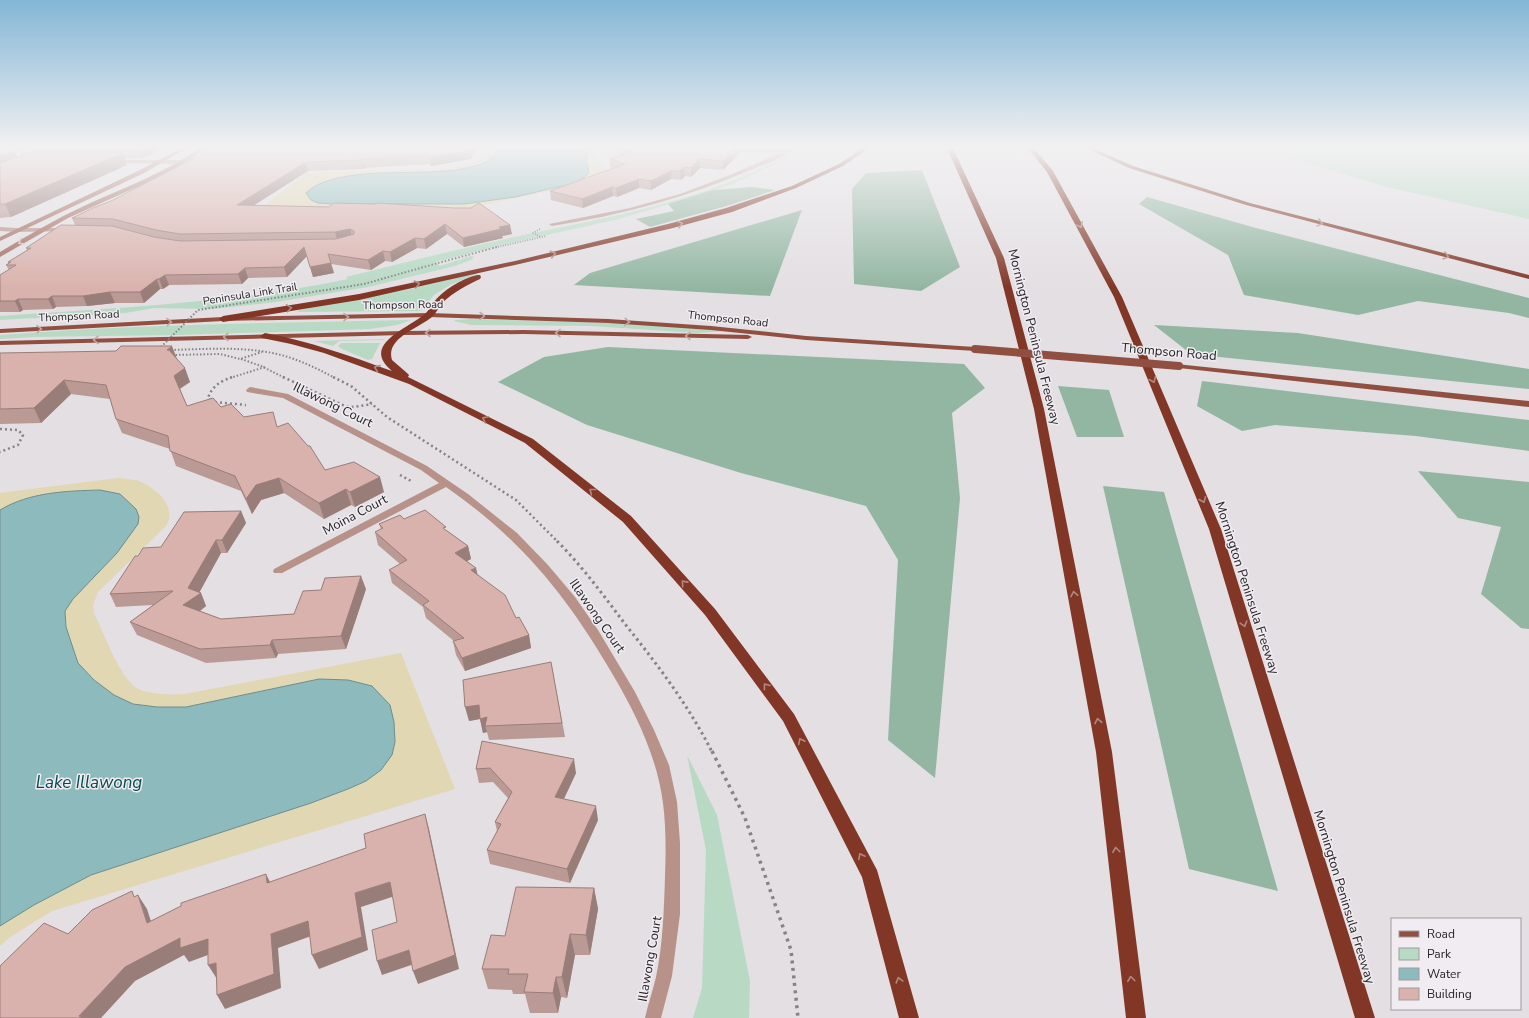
<svg xmlns="http://www.w3.org/2000/svg" width="1529" height="1018" viewBox="0 0 1529 1018" font-family="'Nunito Sans',sans-serif">
	<style>
		.green { fill: #b8dac5 }
		.forest { fill: #93b6a2 }
		.sand { fill: #e1d7b2 }
		.water { fill: #8dbabc; stroke: #6e8d8f }
		.lines { fill: none; stroke-linecap: round; stroke-linejoin: round }
		.path-far4 { stroke: #868386; stroke-width: 1.5; stroke-dasharray: 1 1.5; stroke-linecap: butt }
		.path-far3 { stroke: #868386; stroke-width: 2; stroke-dasharray: 1.5 2; stroke-linecap: butt }
		.path-far2 { stroke: #868386; stroke-width: 2.5; stroke-dasharray: 2 3; stroke-linecap: butt }
		.path-far1 { stroke: #868386; stroke-width: 3; stroke-dasharray: 2.5 3.5; stroke-linecap: butt }
		.path { stroke: #868386; stroke-width: 3.5; stroke-dasharray: 3 4.5; stroke-linecap: butt }
		.service { fill: #b89289; fill-rule: evenodd }
		.minor { fill: #b89289; fill-rule: evenodd }
		.secondary { fill: #a26b5f; fill-rule: evenodd }
		.primary { fill: #914f41; fill-rule: evenodd }
		.motorway { fill: #813626; fill-rule: evenodd }
		.path-bridge-far1 { stroke: #868386; stroke-width: 2; stroke-dasharray: 1.5 2; stroke-linecap: butt }
		.path-bridge { stroke: #868386; stroke-width: 2.5; stroke-dasharray: 2 3; stroke-linecap: butt }
		.primary-bridge { stroke: #914f41; stroke-width: 8 }
		.wall { fill: #bb9995 }
		.shaded-wall { fill: #997d79 }
		.building { fill: #dab2ad; stroke: #997d79 }
		.oneway { stroke: #b38881 }
		.oneway2 { stroke: #d9c5c5 }
		.oneway3 { stroke: #c5a5a2 }
		.labels { text-anchor: middle; dominant-baseline: central; stroke-width: 3; stroke-linejoin: round; paint-order: stroke }
		.far-street-label { font-size: 11px; fill: #262526; stroke: #f0ecf1 }
		.street-label { font-size: 13px; fill: #262526; stroke: #f0ecf1 }
		.near-water-label { font-size: 17px; font-style: italic; fill: #034a4d; stroke: #f0ecf1 }
	</style>
	<rect width="100%" height="100%" fill="#e3dfe3"/>
	<g class="green">
		<path d="M801,146H813L731,185L670,204L615,220L510,243L435,262L440,266L471,256L474,257L471,260L455,266L368,287L276,302L213,309L155,308L125,313L0,320V316C116,308 234,303 348,279L346,277C406,262 467,247 528,234C593,221 659,208 721,185C746,176 769,164 793,153Z"/>
		<polygon points="1250,146 1529,146 1529,219 1387,187"/>
		<polygon points="475,273 477,274 450,285 434,295 420,311 297,312 300,310 411,289"/>
		<polygon points="473,319 637,324 727,331 697,333 591,326 471,325 454,321 455,320"/>
		<path d="M411,320L397,325L370,329L181,335L33,337L0,339V335C137,324 274,323 411,320Z"/>
		<polygon points="385,339 383,340 339,341 333,346 314,341"/>
		<polygon points="341,343 380,343 372,359 368,360 342,349 338,346"/>
		<polygon points="687,755 717,815 750,981 749,1018 693,1018 702,988 706,850"/>
	</g>
	<g class="forest">
		<polygon points="922,170 960,267 921,291 854,284 852,189 866,173"/>
		<polygon points="752,187 775,190 730,205 650,227 636,219 674,211 668,204 713,190"/>
		<polygon points="1147,197 1256,228 1529,298 1529,318 1509,313 1418,301 1358,315 1244,295 1228,255 1139,204"/>
		<polygon points="802,210 770,296 574,285 590,273"/>
		<polygon points="1154,325 1298,333 1529,369 1529,389 1191,354"/>
		<polygon points="608,347 964,364 985,388 952,413 960,498 935,778 888,740 898,560 866,506 741,473 587,425 498,382 544,357"/>
		<polygon points="1202,381 1529,420 1529,451 1416,436 1275,425 1242,431 1197,406"/>
		<polygon points="1058,386 1109,390 1124,437 1077,437"/>
		<polygon points="1418,471 1529,482 1529,629 1521,628 1481,594 1501,527 1458,518"/>
		<polygon points="1103,486 1164,492 1278,891 1189,869"/>
	</g>
	<g class="sand">
		<path d="M491,146H500C496,151 491,158 486,162C479,166 470,167 462,169C417,178 368,168 324,182L332,204H464L538,192L575,183L586,176L589,168L586,157L589,146H600C591,163 601,167 616,171L568,187L465,209L261,208L306,173L446,169L472,163L479,159Z"/>
		<path d="M118,478C124,479 133,479 139,481C156,488 178,507 166,526L98,592L93,605L94,613C104,634 117,671 134,686C144,695 171,695 185,694L401,653L455,789L52,911L10,937L0,946V926L34,905L91,875L348,789L366,781L381,770L219,701L186,707H157L133,704L114,695L94,680L78,663L66,627L65,611L73,599L117,553L100,490C66,491 30,492 0,510V493Z"/>
	</g>
	<g class="water">
		<path d="M500,146H589L586,157L589,172L586,176L575,183L515,197L464,204H332L318,203L311,200L306,193C335,164 422,177 462,169C470,167 479,166 486,162C492,158 496,151 500,146Z"/>
		<path d="M100,490L120,494L136,509L139,517L138,524L117,553L73,599L65,611L66,627L78,663L94,680L114,695L133,704L157,707H186L319,679L348,680L372,686L390,705L394,722L395,742L392,755L381,770L366,781L348,789L311,803L91,875L34,905L0,926V510C30,492 66,491 100,490Z"/>
	</g>
	<g class="lines">
		<g class="path-far4">
			<polyline points="806,151 816,146"/>
			<polyline points="540,229 533,233 541,237"/>
			<polyline points="493,248 546,236"/>
		</g>
		<g class="path-far3">
			<polyline points="438,263 497,247"/>
			<polyline points="172,355 220,354 240,359 262,352"/>
			<polyline points="241,359 261,366 285,378"/>
			<polyline points="230,378 265,367"/>
		</g>
		<g class="path-far2">
			<polyline points="283,377 345,406 354,407 372,404"/>
			<polyline points="351,386 387,417 516,500 558,542"/>
			<path d="M211,400L208,398C212,386 221,381 232,377"/>
			<polyline points="215,402 246,405"/>
			<polyline points="0,429 18,430 23,435 18,445 0,452"/>
			<polyline points="400,475 413,482"/>
		</g>
		<path class="path-far1" d="M557,541C582,566 604,596 625,624C657,664 689,706 712,752"/>
		<polyline class="path" points="712,751 745,818 791,950 798,1018"/>
		<polygon class="service" points="0,227 17,228 20,230 17,232 0,231"/>
		<g class="minor">
			<polygon points="16,146 20,146 25,153 39,159 36,161 21,155"/>
			<polygon points="184,146 229,146 232,147 229,149 186,149 183,147"/>
			<path d="M791,146H796C785,158 768,163 753,169C688,197 622,215 552,226L549,224L630,208L680,194L730,175L782,152H725L723,151V149L786,150Z"/>
			<polygon points="112,160 182,160 185,162 182,164 114,163 111,161"/>
			<polygon points="66,228 68,229 68,231 17,232 14,230 17,228"/>
			<path d="M250,387L288,394L427,466L468,494L517,533L548,565L575,597L598,630L635,692L654,730L669,765L677,802L680,843V914L672,976L661,1018H645C648,1004 653,990 656,977C663,944 664,909 665,876C666,852 666,827 663,803C657,757 636,714 613,675C567,596 521,539 446,487L282,573H274L273,571L274,569L439,483L421,470L283,398L247,392L246,390Z"/>
		</g>
		<g class="secondary">
			<polygon points="185,146 191,146 144,173 0,241 0,237 140,170"/>
			<path d="M203,146H209L194,157L166,174L68,218L0,257V252C28,235 56,219 86,205C126,187 167,172 203,146Z"/>
		</g>
		<g class="primary">
			<polygon points="429,313 608,319 711,326 806,336 975,347 979,349 975,351 806,340 711,330 608,323 429,317 223,321 0,333 0,329 223,317"/>
			<polygon points="523,330 748,335 752,337 748,339 523,334 403,335 0,345 0,341 403,331"/>
			<polygon points="1176,364 1529,401 1529,407 1179,368 1176,368"/>
		</g>
		<g class="motorway">
			<polygon points="866,146 872,146 843,166 796,188 732,212 673,228 515,265 359,300 223,322 219,319 223,316 359,294 515,261 668,224 726,208 792,186 839,164"/>
			<polygon points="946,146 952,146 1004,258 1044,409 1112,752 1146,1018 1126,1018 1096,752 1034,409 996,258"/>
			<polygon points="1026,146 1032,146 1053,171 1122,297 1221,529 1375,1018 1355,1018 1209,529 1114,297 1047,172"/>
			<polygon points="1081,146 1088,146 1133,166 1250,203 1529,275 1529,279 1246,205 1129,168"/>
			<path d="M477,275H480L481,277L480,279C467,285 454,292 443,302C439,307 436,313 432,317C419,328 385,338 392,360L407,373L409,375L408,377L533,439L631,516L715,609L794,714L877,870L919,1018H899L862,877L783,721L705,615L623,522L525,443L409,384L324,353L291,344L262,338L260,336L265,333C309,341 350,356 392,371C359,344 410,328 426,313C429,310 431,306 433,303C443,290 461,279 477,275Z"/>
		</g>
		<g class="path-bridge-far1">
			<polyline points="161,347 198,310 364,284 438,263"/>
			<path d="M171,350C207,349 246,346 281,355C300,360 318,369 335,378"/>
		</g>
		<polyline class="path-bridge" points="333,377 351,386"/>
		<polyline class="primary-bridge" points="975,349 1179,366"/>
	</g>
	<g class="wall">
		<polygon points="0,146 9,153 17,157 39,152 36,146 169,146 142,158 124,158 127,165 11,217 0,218"/>
		<polygon points="218,146 479,146 471,159 431,166 429,164 365,168 364,169 308,171 254,205 329,207 512,234 502,236 503,238 464,247 447,234 426,249 417,248 392,262 385,261 371,270 331,264 334,273 313,277 307,256 287,277 248,278 242,284 169,285 163,289 160,289 144,303 115,303 87,306 56,307 53,309 23,310 20,312 0,312 0,275 9,270 6,265 8,264 8,262 27,250 26,248 75,225 72,218 111,201"/>
		<polygon points="630,146 736,146 739,154 723,170 700,168 691,177 685,176 681,180 671,179 651,190 639,188 617,197 613,196 583,208 551,200 550,191 614,168 610,167 610,158 619,156 619,148"/>
		<polygon points="0,353 177,359 190,382 180,389 187,406 221,407 244,417 278,427 325,470 384,492 355,507 351,505 324,519 284,493 261,500 252,514 241,491 176,466 170,449 122,433 116,419 110,399 71,394 41,423 0,424"/>
		<polygon points="241,511 246,523 227,553 221,553 199,592 201,593 206,606 200,611 221,619 294,614 366,589 346,649 278,654 276,658 206,663 137,635 130,622 153,605 116,607 110,594 138,556 161,547"/>
		<polygon points="404,519 447,531 468,546 471,559 467,561 476,568 477,575 516,618 529,635 531,648 465,671 456,655 453,641 454,641 426,618 423,607 392,583 389,570 400,564 378,545 375,532 381,529 379,524"/>
		<polygon points="551,662 565,737 489,740 487,732 483,733 480,719 469,721"/>
		<polygon points="482,741 576,773 564,799 598,820 570,883 490,864 487,850 497,831 495,822 508,798 493,782 479,783 476,769"/>
		<polygon points="594,888 598,909 590,955 575,955 567,998 561,997 558,1013 530,1013 525,994 513,994 512,990 488,989 482,969 505,936"/>
	</g>
	<g class="shaded-wall">
		<polygon points="140,146 169,146 142,158 138,147"/>
		<polygon points="473,146 479,146 471,159 431,166 430,157"/>
		<polygon points="739,146 739,154 723,170 723,161"/>
		<polygon points="15,151 20,163 0,169 0,156"/>
		<polygon points="123,153 127,165 11,217 5,204"/>
		<polygon points="363,159 365,168 364,169 362,160"/>
		<polygon points="699,159 700,168 691,177 691,168"/>
		<polygon points="306,162 308,171 240,214 237,205"/>
		<polygon points="684,167 685,176 681,180 680,171"/>
		<polygon points="671,171 671,179 651,190 651,181"/>
		<polygon points="639,179 639,188 617,197 616,188"/>
		<polygon points="612,187 613,196 583,208 582,199"/>
		<polygon points="445,224 447,234 426,249 424,239"/>
		<polygon points="510,225 512,234 502,236 503,238 464,247 463,238 499,227"/>
		<polygon points="350,229 353,239 338,242 335,232"/>
		<polygon points="415,238 417,248 392,262 390,252"/>
		<polygon points="304,247 307,256 287,277 284,267"/>
		<polygon points="383,251 385,261 371,270 368,260"/>
		<polygon points="331,263 334,273 313,277 310,267"/>
		<polygon points="245,268 248,278 242,284 238,274"/>
		<polygon points="165,275 169,285 163,289 159,279"/>
		<polygon points="157,279 160,289 144,303 140,292"/>
		<polygon points="110,292 115,303 87,306 83,296"/>
		<polygon points="52,296 56,307 53,309 48,299"/>
		<polygon points="18,299 23,310 20,312 15,301"/>
		<polygon points="172,346 177,359 167,350"/>
		<polygon points="185,368 190,382 179,389 174,376"/>
		<polygon points="64,380 71,394 41,423 34,408"/>
		<polygon points="380,477 384,492 355,507 350,492"/>
		<polygon points="279,478 284,493 261,500 252,514 246,499 256,485"/>
		<polygon points="346,489 351,505 324,519 319,503"/>
		<polygon points="241,511 246,523 227,553 222,540"/>
		<polygon points="216,540 221,553 198,595 201,593 206,606 189,619 183,605 188,588"/>
		<polygon points="468,546 471,559 458,566 455,553"/>
		<polygon points="476,568 479,581 471,570"/>
		<polygon points="361,576 366,589 346,649 341,636"/>
		<polygon points="529,635 531,648 465,671 462,658"/>
		<polygon points="272,640 278,654 276,658 270,645"/>
		<polygon points="479,705 487,717 485,726 487,732 483,733 480,719 469,721 465,707"/>
		<polygon points="574,759 576,773 558,811 555,797"/>
		<polygon points="596,806 598,820 570,883 567,869"/>
		<polygon points="425,814 429,829 459,969 418,984 413,971"/>
		<polygon points="266,874 273,888 267,883"/>
		<polygon points="390,882 395,896 361,907 368,950 319,969 312,955 355,893"/>
		<polygon points="594,888 598,909 590,955 586,935"/>
		<polygon points="138,895 147,909 156,937 147,923"/>
		<polygon points="308,921 314,935 278,948 281,988 225,1009 217,995 271,934"/>
		<polygon points="570,934 575,955 567,998 562,977"/>
		<polygon points="180,938 208,939 216,952 189,962 184,955 135,981 101,1018 80,1018 79,1016 125,967"/>
		<polygon points="409,950 414,964 382,975 377,961"/>
		<polygon points="216,963 217,979 208,965"/>
		<polygon points="556,977 561,997 558,1013 553,993"/>
	</g>
	<g class="building">
		<polygon points="0,146 4,146 9,153 15,151 0,156"/>
		<polygon points="63,146 140,146 138,147"/>
		<polygon points="218,146 473,146 469,151 430,157 428,155 363,159 362,160 306,162 237,205 329,207 334,203 375,204 377,203 454,208 471,208 479,203 510,225 499,227 501,229 463,238 445,224 424,239 415,238 390,252 383,251 368,260 328,254 331,263 310,267 304,247 284,267 245,268 238,274 165,275 159,279 157,279 140,292 110,292 83,296 52,296 48,299 18,299 15,301 0,301 0,275 16,265 6,265 11,262 8,262 31,248 26,248 61,225 112,226 154,237 180,241 336,239 354,234 354,231 350,229 335,232 180,234 156,230 113,219 72,218 93,208 111,201"/>
		<polygon points="630,146 739,146 723,161 699,159 691,168 684,167 680,171 671,171 651,181 639,179 616,188 612,187 582,199 550,191 625,164 610,158 631,153 619,148"/>
		<polygon points="33,152 123,153 5,204 0,204 0,163"/>
		<polygon points="121,346 172,346 167,350 169,350 185,368 174,376 187,406 213,398 221,407 231,404 244,417 273,412 277,427 288,423 308,446 310,446 325,470 354,462 380,477 350,492 346,489 319,503 279,478 256,485 246,499 235,476 170,451 168,436 116,419 106,385 64,380 34,408 0,409 0,353 116,351"/>
		<polygon points="425,510 446,527 443,528 468,546 455,553 476,568 471,570 505,595 516,618 519,617 529,635 462,658 453,641 464,638 423,605 429,601 389,570 407,560 375,532 383,528 379,524 400,515 404,519"/>
		<polygon points="241,511 222,540 216,540 188,588 201,593 183,605 221,619 294,614 303,591 321,590 325,578 361,576 341,636 272,640 270,645 200,649 130,622 173,591 110,594 135,556 138,556 143,548 161,547 184,512"/>
		<polygon points="551,662 562,723 485,726 487,717 480,719 479,705 465,707 463,680"/>
		<polygon points="482,741 574,759 555,797 596,806 567,869 487,850 501,824 495,822 512,792 490,768 476,769"/>
		<polygon points="425,814 455,955 413,971 409,950 377,961 372,930 397,922 390,882 355,893 362,937 312,955 308,921 271,934 274,974 217,995 216,963 208,965 208,939 180,948 180,938 125,967 79,1016 82,1018 0,1018 0,966 44,923 68,934 92,910 132,891 134,897 138,895 147,923 181,906 181,903 266,874 267,883 366,848 364,834"/>
		<polygon points="516,887 594,888 586,935 570,934 562,977 556,977 553,993 524,992 528,974 508,974 509,969 482,969 491,935 505,936"/>
	</g>
	<defs><path id="oneway-chevron" d="M-2-3.5L2.5 0L-2 3.5" fill="none" stroke-width="1.6" stroke-linecap="round" stroke-linejoin="round"/></defs>
	<g class="oneway">
		<use href="#oneway-chevron" transform="translate(1320 223) rotate(15)"/>
		<use href="#oneway-chevron" transform="translate(680 224) rotate(-15)"/>
		<use href="#oneway-chevron" transform="translate(1080 225) rotate(62)"/>
		<use href="#oneway-chevron" transform="translate(553 254) rotate(-13)"/>
		<use href="#oneway-chevron" transform="translate(1446 256) rotate(15)"/>
		<use href="#oneway-chevron" transform="translate(417 284) rotate(-12)"/>
		<use href="#oneway-chevron" transform="translate(289 308) rotate(-9)"/>
		<use href="#oneway-chevron" transform="translate(377 368) rotate(-159)"/>
		<use href="#oneway-chevron" transform="translate(1153 380) rotate(67)"/>
		<use href="#oneway-chevron" transform="translate(485 419) rotate(-153)"/>
		<use href="#oneway-chevron" transform="translate(592 491) rotate(-142)"/>
		<use href="#oneway-chevron" transform="translate(1203 500) rotate(67)"/>
		<use href="#oneway-chevron" transform="translate(684 583) rotate(-132)"/>
		<use href="#oneway-chevron" transform="translate(1074 594) rotate(-101)"/>
		<use href="#oneway-chevron" transform="translate(1244 624) rotate(73)"/>
		<use href="#oneway-chevron" transform="translate(766 686) rotate(-127)"/>
		<use href="#oneway-chevron" transform="translate(1098 721) rotate(-101)"/>
		<use href="#oneway-chevron" transform="translate(801 741) rotate(-117)"/>
		<use href="#oneway-chevron" transform="translate(1116 850) rotate(-97)"/>
		<use href="#oneway-chevron" transform="translate(861 856) rotate(-117)"/>
		<use href="#oneway-chevron" transform="translate(1131 979) rotate(-97)"/>
		<use href="#oneway-chevron" transform="translate(899 980) rotate(-105)"/>
	</g>
	<use class="oneway2" href="#oneway-chevron" transform="translate(21 242) rotate(149)"/>
	<g class="oneway3">
		<use href="#oneway-chevron" transform="translate(482 316) rotate(1)"/>
		<use href="#oneway-chevron" transform="translate(346 317) rotate(-1)"/>
		<use href="#oneway-chevron" transform="translate(169 322) rotate(-3)"/>
		<use href="#oneway-chevron" transform="translate(627 322) rotate(4)"/>
		<use href="#oneway-chevron" transform="translate(39 329) rotate(-3)"/>
		<use href="#oneway-chevron" transform="translate(428 333) rotate(180)"/>
		<use href="#oneway-chevron" transform="translate(558 333) rotate(-179)"/>
		<use href="#oneway-chevron" transform="translate(688 336) rotate(-179)"/>
		<use href="#oneway-chevron" transform="translate(226 337) rotate(179)"/>
		<use href="#oneway-chevron" transform="translate(96 340) rotate(179)"/>
	</g>
	<linearGradient id="sky" x2="0" y2="1"><stop stop-color="#83b6d6"/><stop offset="0.51" stop-color="#f2f1f2"/><stop offset="1" stop-color="#f2f1f2" stop-opacity="0"/></linearGradient>
	<rect width="1529" height="288" fill="url(#sky)"/>
	<g class="labels">
		<g class="far-street-label">
			<text transform="translate(250 294) rotate(-9)">Peninsula Link Trail</text>
			<text transform="translate(403 305) rotate(-1)">Thompson Road</text>
			<text transform="translate(79 316) rotate(-3)">Thompson Road</text>
			<text transform="translate(728 319) rotate(6)">Thompson Road</text>
		</g>
		<g class="street-label">
			<text transform="translate(1034 337) rotate(76)">Mornington Peninsula Freeway</text>
			<text transform="translate(1169 352) rotate(5)">Thompson Road</text>
			<text transform="translate(333 405) rotate(26)">Illawong Court</text>
			<text transform="translate(355 515) rotate(-28)">Moina Court</text>
			<text transform="translate(1247 588) rotate(72)">Mornington Peninsula Freeway</text>
			<text transform="translate(597 616) rotate(55)">Illawong Court</text>
			<text transform="translate(1344 897) rotate(73)">Mornington Peninsula Freeway</text>
			<text transform="translate(650 959) rotate(-80)">Illawong Court</text>
		</g>
		<g class="near-water-label">
			<text x="89" y="782">Lake Illawong</text>
		</g>
	</g>
	<rect x="1391" y="918" width="130" height="92" fill="#f0ecf1" stroke="#9f9ca0"/>
	<rect x="1399" y="931" width="20" height="6" fill="#914f41" stroke="#9f9ca0"/>
	<text x="1427" y="938" font-size="12" fill="#262526">Road</text>
	<rect x="1399" y="948" width="20" height="12" fill="#b8dac5" stroke="#9f9ca0"/>
	<text x="1427" y="958" font-size="12" fill="#262526">Park</text>
	<rect x="1399" y="968" width="20" height="12" fill="#8dbabc" stroke="#9f9ca0"/>
	<text x="1427" y="978" font-size="12" fill="#262526">Water</text>
	<rect x="1399" y="988" width="20" height="12" fill="#dab2ad" stroke="#9f9ca0"/>
	<text x="1427" y="998" font-size="12" fill="#262526">Building</text>
</svg>
